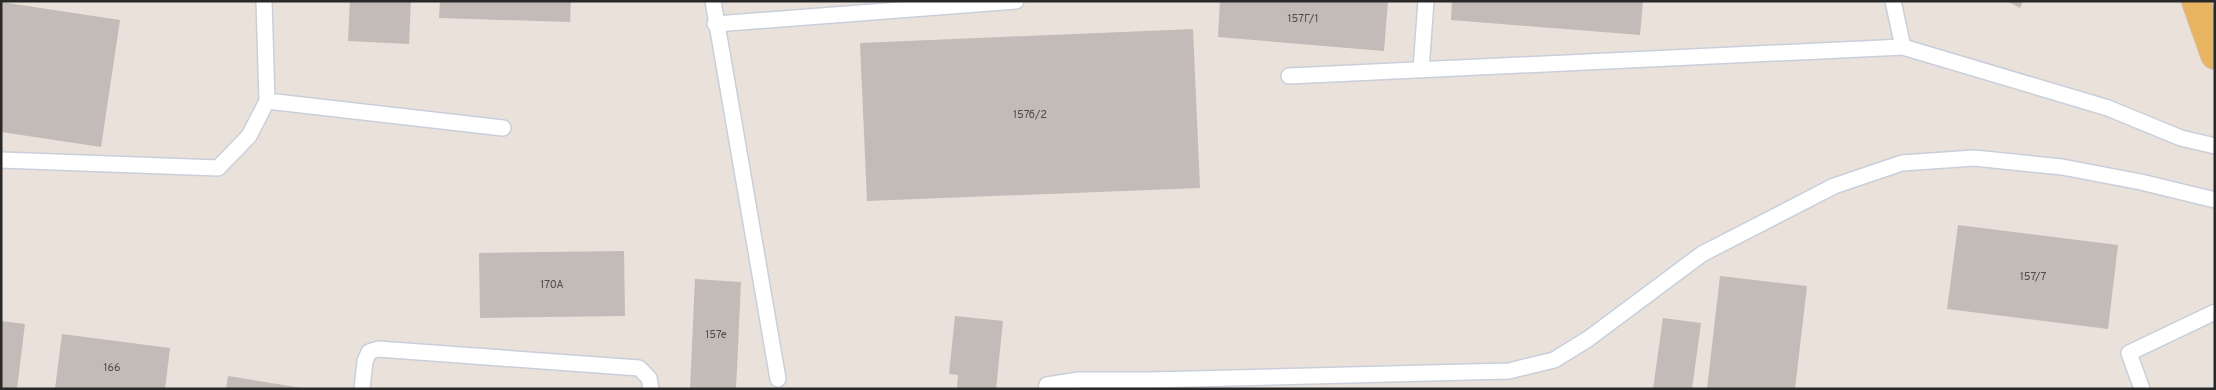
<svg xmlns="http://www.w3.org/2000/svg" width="2216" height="390" viewBox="0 0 2216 390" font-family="Overpass,sans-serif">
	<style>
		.building { fill: #c2bbb7 }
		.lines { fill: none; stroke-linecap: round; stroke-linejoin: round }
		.lane-casing { stroke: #c9cfda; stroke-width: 18 }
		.primary-casing { stroke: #c3c3c3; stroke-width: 30 }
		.lane { stroke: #fff; stroke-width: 15 }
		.primary { stroke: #e8b462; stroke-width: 28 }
		.labels { text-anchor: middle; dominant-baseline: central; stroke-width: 4; stroke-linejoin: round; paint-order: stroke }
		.number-label { font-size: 11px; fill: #4e4d4c }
	</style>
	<rect width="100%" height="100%" fill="#eae1db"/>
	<g class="building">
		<polygon points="350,1 411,1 409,44 348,41"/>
		<polygon points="440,1 571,1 570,22 439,18"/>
		<polygon points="1220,1 1388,1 1384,51 1218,37"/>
		<polygon points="1452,1 1643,1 1640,35 1451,20"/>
		<polygon points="2007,1 2023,1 2020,8"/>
		<polygon points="1,2 120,20 101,147 1,132"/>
		<polygon points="1193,29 1200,188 867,201 860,43"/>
		<polygon points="1958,225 2118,245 2108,329 1947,309"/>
		<polygon points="624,251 625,316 480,318 479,253"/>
		<polygon points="1720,276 1807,286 1795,389 1707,389"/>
		<polygon points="695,279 741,282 736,389 690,389"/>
		<polygon points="955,316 1003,321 996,389 957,389 958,375 949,374"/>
		<polygon points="1663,318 1701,323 1692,389 1653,389"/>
		<polygon points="1,321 25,324 17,389 1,389"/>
		<polygon points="62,334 170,348 165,389 55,389"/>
		<polygon points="228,376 302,388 302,389 226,389"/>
	</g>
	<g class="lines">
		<defs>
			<g id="lane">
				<polyline points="713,1 778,379"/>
				<polyline points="1893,1 1903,47 2108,108 2181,138 2215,146"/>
				<polyline points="715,24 1016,1"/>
				<polyline points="1421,69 1426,1"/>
				<polyline points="1289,76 1903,47"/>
				<polyline points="267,101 503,128"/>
				<polyline points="1,160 218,168 249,136 267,101 264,1"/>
				<polyline points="362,389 365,361 369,352 378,349 639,368 649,378 651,389"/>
				<polyline points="1046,389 1047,385 1079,380 1150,380 1509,371 1554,360 1588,339 1702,254 1834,186 1902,163 1974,158 2062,167 2141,182 2215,200"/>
				<polyline points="2142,389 2129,353 2215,312"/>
			</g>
			<polyline id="primary" points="2196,1 2215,55"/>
		</defs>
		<use href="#lane" class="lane-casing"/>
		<use href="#primary" class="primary-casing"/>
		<use href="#lane" class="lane"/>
		<use href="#primary" class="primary"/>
	</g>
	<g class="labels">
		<g class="number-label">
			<text x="1303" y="19">157Г/1</text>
			<text x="1030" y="115">157б/2</text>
			<text x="2033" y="277">157/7</text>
			<text x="552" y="285">170А</text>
			<text x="716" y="335">157е</text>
			<text x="112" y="368">166</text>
		</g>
	</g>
	<rect width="2216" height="390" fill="none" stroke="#282828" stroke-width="5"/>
</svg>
